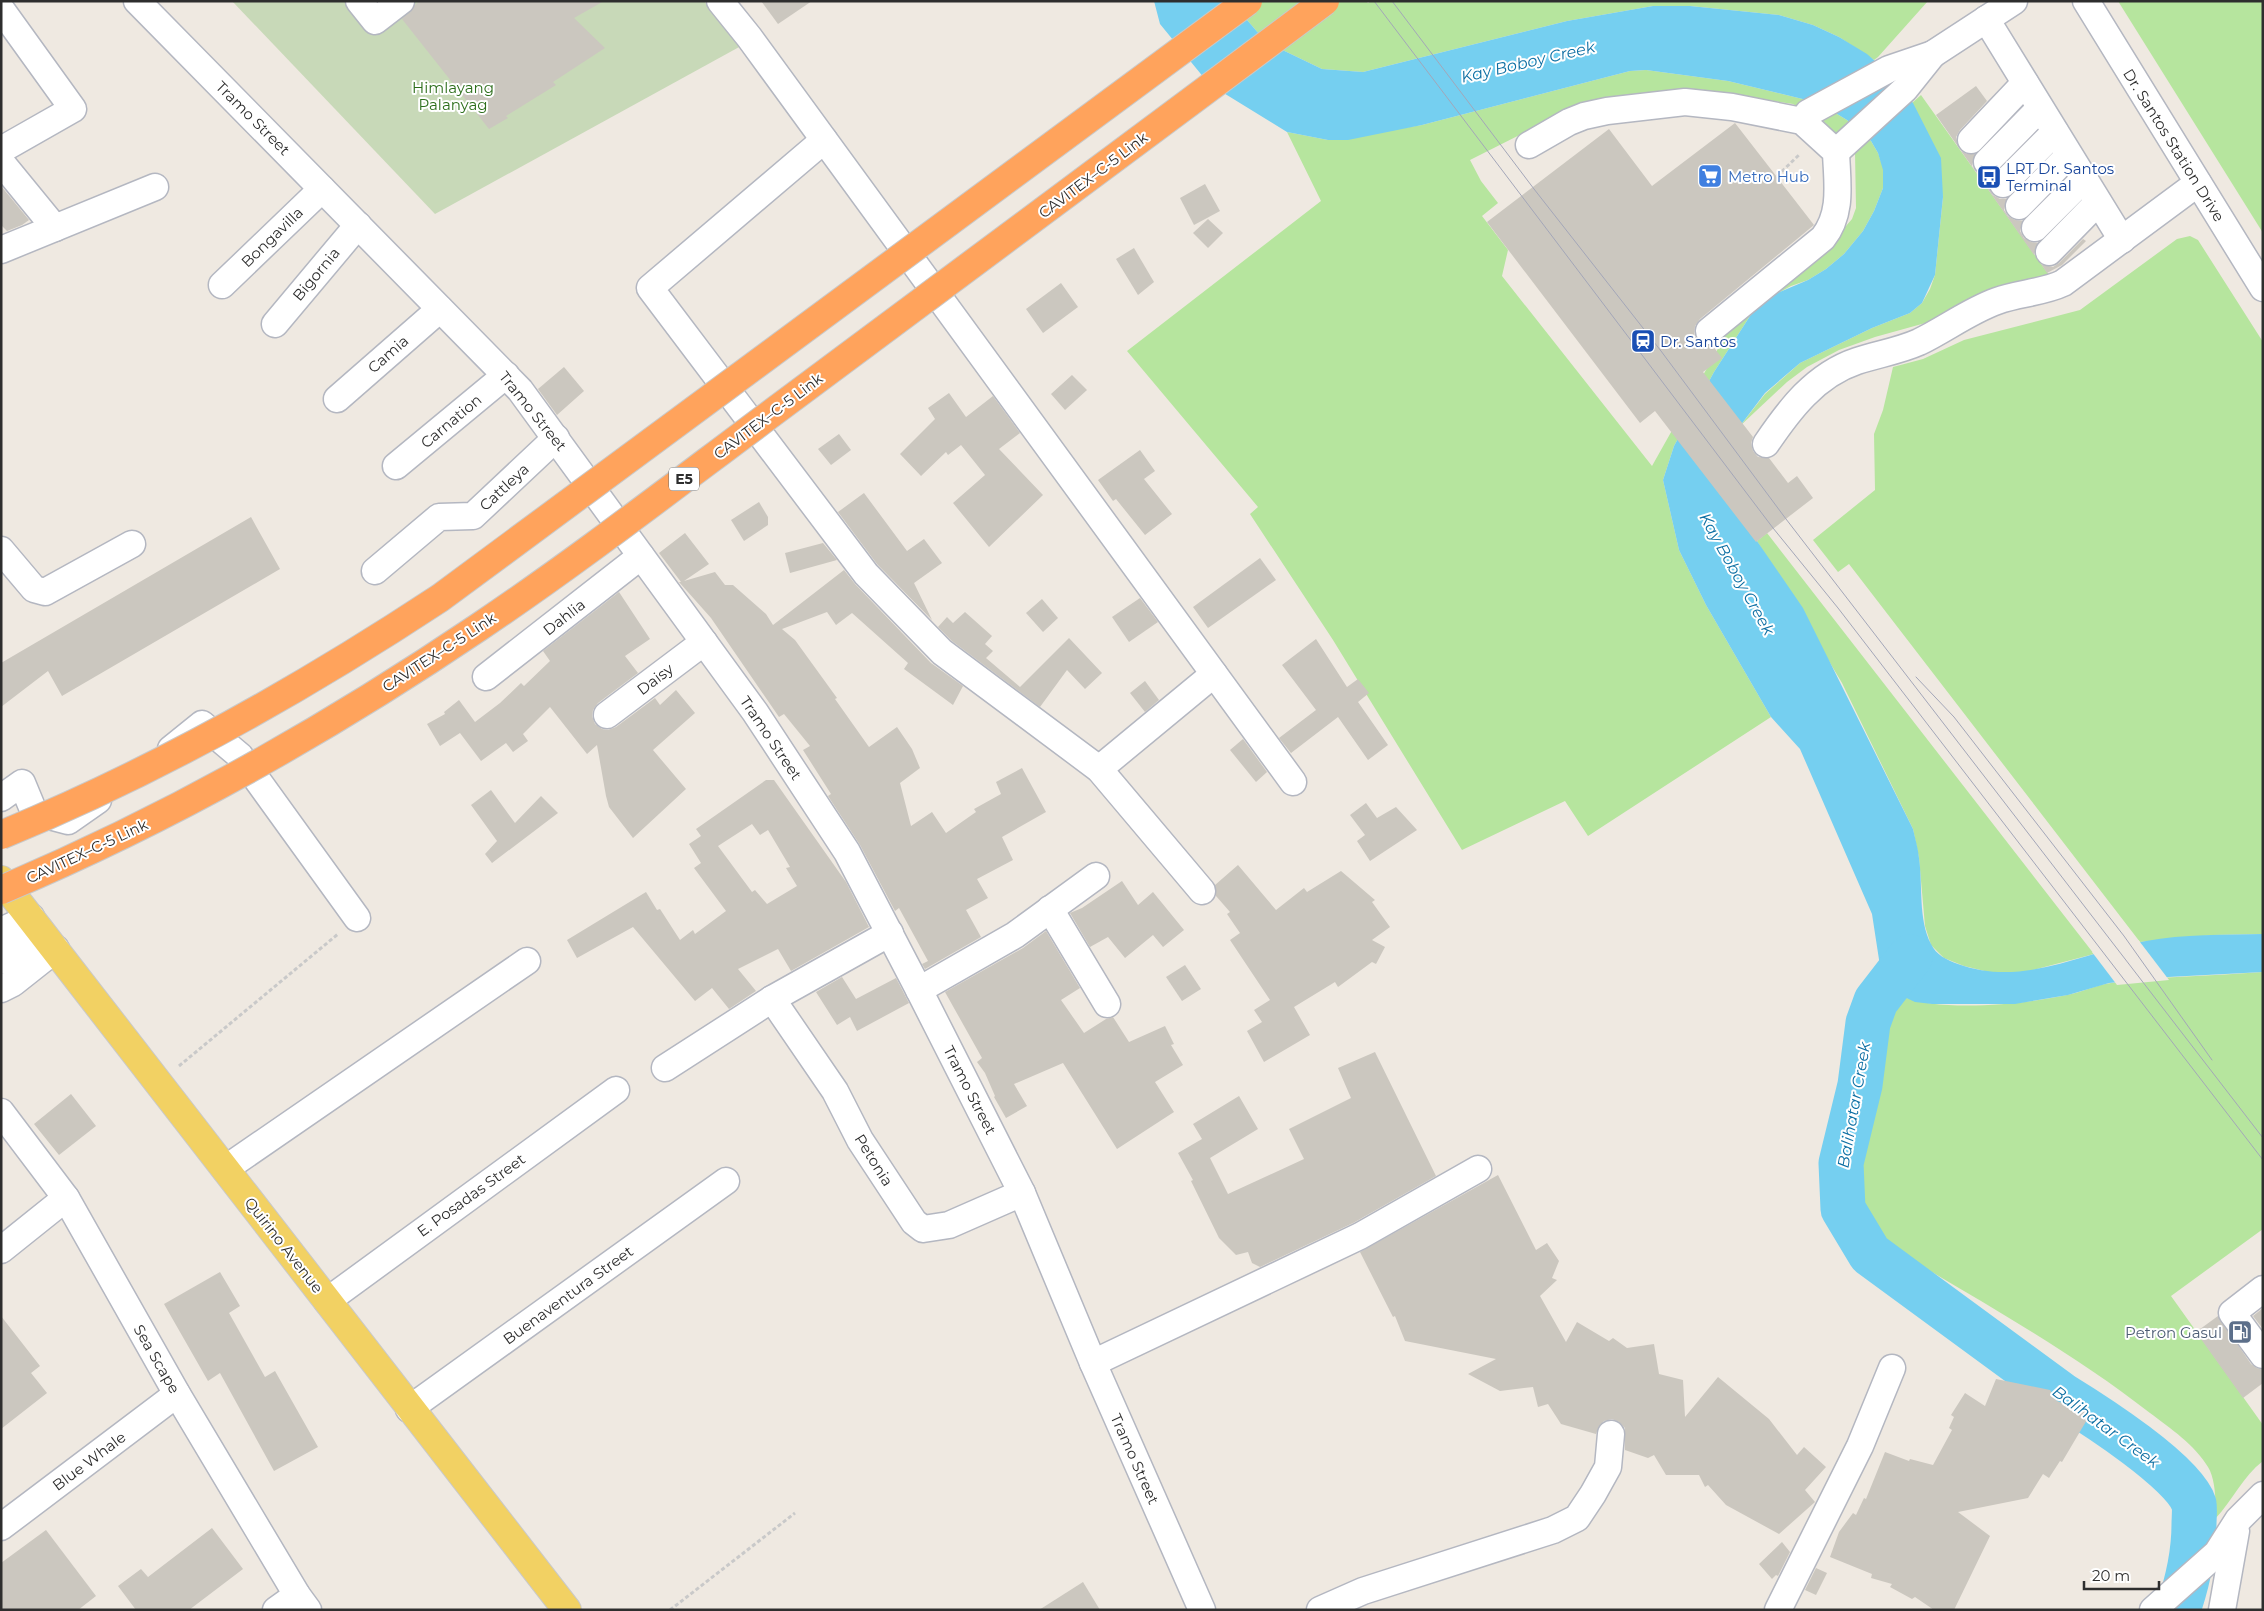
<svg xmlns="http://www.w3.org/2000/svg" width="2264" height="1611" viewBox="0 0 2264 1611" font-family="Montserrat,sans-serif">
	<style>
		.green { fill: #b6e59e; fill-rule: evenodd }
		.cemetery { fill: #c8d9b8 }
		.water { fill: #75cff0 }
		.pier { fill: #efe9e1 }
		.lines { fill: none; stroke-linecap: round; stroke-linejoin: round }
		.river { stroke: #75cff0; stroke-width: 45 }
		.building { fill: #cbc7bf; fill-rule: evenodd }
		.minor-casing { stroke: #b4b7c1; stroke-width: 29 }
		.major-casing { stroke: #c9c9c9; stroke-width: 30 }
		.path { stroke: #c9c9c9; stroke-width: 3; stroke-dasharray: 4 2.5; stroke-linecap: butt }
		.minor { stroke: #fff; stroke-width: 26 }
		.major { stroke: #f2d163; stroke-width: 28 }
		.tram { stroke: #a3a6b8; stroke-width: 1 }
		.highway-bridge-casing { stroke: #c9c9c9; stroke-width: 30; stroke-linecap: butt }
		.highway-bridge { stroke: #ffa35c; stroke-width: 28 }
		.labels { text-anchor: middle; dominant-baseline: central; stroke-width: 4; stroke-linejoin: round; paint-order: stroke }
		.shield { fill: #fff; stroke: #6d6d6d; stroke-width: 1 }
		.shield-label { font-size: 14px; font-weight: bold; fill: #2e2e2e }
		.park-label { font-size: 15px; fill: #2c6e1b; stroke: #fff }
		.street-label { font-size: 15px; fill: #2e2e2e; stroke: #fff }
		.transit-label { font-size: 15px; fill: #164399; stroke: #fff; text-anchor: start }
		.shop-label { font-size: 15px; fill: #366cbe; stroke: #fff; text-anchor: start }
		.service-label { font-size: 15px; fill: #4e5e75; stroke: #fff; text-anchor: end }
		.water-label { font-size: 16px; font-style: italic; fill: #0d6fa3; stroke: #fff }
	</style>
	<rect width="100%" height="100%" fill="#efe9e1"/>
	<g class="green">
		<polygon points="1236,1 1366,1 1368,3 1371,1 1928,1 1878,57 1874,60 1839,37 1813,25 1779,15 1690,6 1653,6 1567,21 1363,72 1322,69 1266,42 1241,13"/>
		<polygon points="2118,1 2263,1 2263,233"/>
		<path d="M1646,70L1728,81L1819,103L1847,120L1871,141L1878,153L1884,170L1883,188L1874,211L1863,231L1844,254L1826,269L1808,280L1791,286L1762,302L1750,316L1714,372L1674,446L1663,480L1679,550L1706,605L1771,717L1588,836L1565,801L1462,850L1333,640L1250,514L1258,507L1127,351L1321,201L1287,132L1328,140L1422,125L1630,71ZM1698,89L1793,104L1821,121L1855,152L1856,208L1852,219L1834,240L1738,313L1652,466L1502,276L1508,250L1482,216L1498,203L1481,181L1470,160L1563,113L1681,90Z"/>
		<polygon points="1921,95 2049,275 1993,288 1968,299 1929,322 1875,337 1839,350 1807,367 1787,382 1740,426 1765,394 1800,363 1872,328 1910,313 1922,303 1930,289 1935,275 1943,197 1912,103"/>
		<polygon points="2190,236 2198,240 2263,342 2263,934 2213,935 2140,942 1849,564 1838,572 1813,540 1875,490 1874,434 1883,410 1893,367 1923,359 1964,340 2080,310 2177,239"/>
		<polygon points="1767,533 2094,954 2022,973 1993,973 1964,966 1944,958 1931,945 1925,926 1919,858 1913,829 1842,683 1757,541"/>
		<path d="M2263,972V1229L2171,1296L2263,1425V1461C2243,1476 2233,1500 2215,1519C2216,1504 2216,1480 2208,1467C2195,1445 2170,1428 2150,1413C2072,1352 1985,1304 1900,1253L1877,1236L1864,1215L1858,1191L1862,1152L1880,1049L1888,1019L1902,996C1940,1013 2026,1004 2067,995C2082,992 2096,985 2111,983C2161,976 2212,976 2263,972Z"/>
	</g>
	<polygon class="cemetery" points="232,1 704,1 741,46 435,214"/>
	<path class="water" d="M1154,1H1236L1241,13L1266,42L1322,69L1363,72L1567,21L1653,6H1690L1779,15L1813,25L1839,37L1867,54L1884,69L1913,103L1941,158L1943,197L1935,275L1922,303L1910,313L1872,328L1800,363L1765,393L1740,426L1757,541L1803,608L1913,829C1915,838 1918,848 1919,858C1923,886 1918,919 1931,944C1936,955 1947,960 1958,964C2024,988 2081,952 2146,941C2184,934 2224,935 2263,934V972L2168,977L2109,983L2068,995L2015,1004H1932L1915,1002L1902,996L1890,981L1880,966L1872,914L1800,749L1771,717L1706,605L1679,550L1663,480L1674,446L1714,372L1750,316L1762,302L1775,294L1808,280L1826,269L1844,254L1863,231L1874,211L1883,188V170L1878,153L1871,141L1847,120L1819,103L1728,81L1646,70L1630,71L1422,125L1348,140H1328L1287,132L1209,84L1160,24Z"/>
	<polygon class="pier" points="2138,940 2140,942 2169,980 2117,985 2092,952"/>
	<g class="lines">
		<path class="river" d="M1910,957L1876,1001L1868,1023L1860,1085L1841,1163L1843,1209L1870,1254L2062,1395C2093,1414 2184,1472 2194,1504C2195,1510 2194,1518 2194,1524C2194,1554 2188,1581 2178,1610"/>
	</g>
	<g class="building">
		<polygon points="419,1 604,1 574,18 605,48 553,82 556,85 506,116 508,118 489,129 402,19"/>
		<polygon points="761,1 812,1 778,24"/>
		<polygon points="1976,86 1987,101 1960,130 1956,137 1959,148 1936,115"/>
		<polygon points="1735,123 1814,225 1700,319 1695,326 1694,334 1698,341 1704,345 1712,345 1722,358 1703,372 1753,437 1751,443 1753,451 1758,457 1769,458 1788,483 1797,476 1813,498 1756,542 1655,411 1640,423 1487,222 1609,129 1652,186"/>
		<polygon points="1961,151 1967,154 1975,154 1972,166 1976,172 1983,176 1991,177 1988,187 1993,195 2000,199 2007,199 2004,210 2008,216 2015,220 2023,221 2020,231 2024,238 2031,242 2038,243 2034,255"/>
		<polygon points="1205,184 1220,211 1194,225 1180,198"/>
		<polygon points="1,186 29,220 22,225 7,231 1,225"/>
		<polygon points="1208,219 1223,233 1208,248 1193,233"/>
		<polygon points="2083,239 2086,241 2062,265 2047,273 2041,264 2053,267 2059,263"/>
		<polygon points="1134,248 1154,282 1138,295 1116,259"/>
		<polygon points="1061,283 1078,307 1043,333 1026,309"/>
		<polygon points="564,367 584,391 557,415 538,389"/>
		<polygon points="1072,375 1087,390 1065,410 1051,394"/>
		<polygon points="949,393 966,417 993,396 1020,433 999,449 1043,495 989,547 953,503 985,475 961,445 948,455 946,452 921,476 900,454 935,419 928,408"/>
		<polygon points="839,434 851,450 831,465 818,449"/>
		<polygon points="1140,450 1155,471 1144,479 1172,514 1145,535 1116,499 1113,501 1098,480"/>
		<polygon points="864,493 907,551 924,539 942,563 914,583 932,620 877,564 838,512"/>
		<polygon points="759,502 768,517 768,525 744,541 731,520"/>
		<polygon points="251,517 280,569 62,696 48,671 1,707 1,663"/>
		<polygon points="685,533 709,564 684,581 715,572 725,585 733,585 766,614 773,625 844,570 855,584 931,663 963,686 953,705 904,669 908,663 852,613 836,625 827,612 782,629 795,640 837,698 835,699 869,747 897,727 912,749 920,768 900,783 911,826 932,812 946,833 976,812 974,809 1001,794 996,782 1022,768 1046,812 1002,837 1013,860 977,879 988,898 966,910 981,937 925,969 922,964 928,961 899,908 895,911 860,845 828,796 831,794 803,750 810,746 784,714 779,717 711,618 679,582 681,582 659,553"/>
		<polygon points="823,543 837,560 790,573 785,553"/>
		<polygon points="1260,558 1276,580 1208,628 1193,607"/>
		<polygon points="619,592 650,639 625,656 638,673 598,703 593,710 592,716 595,724 602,729 608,730 616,727 655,698 660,705 676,690 695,713 653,750 686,789 633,838 609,807 606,796 597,745 587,754 550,707 523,734 528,741 513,752 506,743 481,761 460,733 440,746 427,724 445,714 444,712 459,700 475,722 500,703 521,683 524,686 550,661 543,651"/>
		<polygon points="1140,598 1158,622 1129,642 1112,617"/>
		<polygon points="1042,599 1058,618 1043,632 1026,613"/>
		<polygon points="965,612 992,636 985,644 993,651 986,658 1020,687 1069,638 1102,673 1085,689 1067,670 1040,707 952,641 938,627 947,617 953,623"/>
		<polygon points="1316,639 1347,687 1358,679 1369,693 1358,702 1388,745 1368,760 1338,717 1291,753 1279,738 1316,710 1282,665"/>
		<polygon points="1145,681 1159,700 1145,712 1130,693"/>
		<polygon points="1243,739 1267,772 1256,782 1230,750"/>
		<path d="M766,780H774L846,882L869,927L791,971L778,949L738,969L756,991L729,1009L712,988L695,1001L633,927L577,958L567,940L646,892L657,910L660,909L680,940L693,930L695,934L726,911L694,868L701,863L689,844L701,836L696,829ZM752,824L760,835L768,830L790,867L786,868L797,886L767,904L755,890L752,892L718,846Z"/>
		<polygon points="491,790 515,823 541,796 558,813 492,863 485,854 497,841 471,805"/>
		<polygon points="1366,803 1377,818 1396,807 1417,830 1370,861 1357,841 1365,835 1350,815"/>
		<polygon points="1238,865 1276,910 1304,888 1307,892 1341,871 1375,900 1372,902 1390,927 1372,940 1385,947 1376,964 1372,962 1338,987 1335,982 1294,1007 1310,1035 1264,1062 1247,1031 1262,1022 1254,1010 1270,1000 1230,940 1240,933 1227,914 1230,912 1216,896 1215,885"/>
		<polygon points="1122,881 1138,905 1153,892 1184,930 1163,947 1153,935 1125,958 1108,937 1090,947 1070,913 1082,908"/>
		<polygon points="1046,931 1080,988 1061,1000 1084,1033 1106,1019 1113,1017 1129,1042 1165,1026 1174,1044 1171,1045 1183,1065 1155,1082 1174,1112 1117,1149 1063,1063 1014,1084 1027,1106 1006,1118 994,1097 995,1096 985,1073 977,1062 982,1058 945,992 1023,948"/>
		<polygon points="1185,965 1201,989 1182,1001 1166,977"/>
		<polygon points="842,977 856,999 896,978 909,1003 857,1031 850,1017 837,1025 816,992"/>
		<polygon points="1375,1052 1436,1176 1353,1223 1260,1267 1252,1263 1248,1252 1236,1255 1219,1238 1191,1181 1193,1180 1178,1153 1202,1139 1193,1124 1239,1096 1258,1129 1210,1158 1228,1194 1304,1159 1289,1129 1351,1098 1338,1068"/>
		<polygon points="71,1094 96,1126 59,1155 34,1124"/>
		<polygon points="1498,1175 1536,1250 1547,1243 1559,1261 1552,1278 1557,1280 1540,1296 1566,1342 1577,1322 1609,1341 1613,1338 1627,1348 1654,1344 1659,1374 1683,1380 1685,1417 1718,1377 1769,1419 1797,1455 1804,1447 1826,1467 1805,1490 1815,1502 1779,1534 1726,1505 1708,1485 1705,1487 1699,1475 1666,1475 1654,1455 1648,1458 1625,1450 1625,1428 1619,1422 1612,1419 1604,1421 1599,1426 1596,1434 1561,1424 1548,1404 1538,1407 1533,1387 1500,1391 1468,1374 1496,1359 1405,1341 1395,1316 1393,1317 1360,1252"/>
		<polygon points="220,1272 240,1306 229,1313 265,1377 275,1371 318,1447 274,1471 220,1373 208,1381 164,1304"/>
		<polygon points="2263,1308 2263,1329 2253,1316"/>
		<polygon points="1,1316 40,1366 31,1373 47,1393 1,1429"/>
		<polygon points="2218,1316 2251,1364 2257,1368 2263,1370 2263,1383 2243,1398 2196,1332"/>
		<polygon points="1996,1379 2050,1390 2057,1401 2091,1413 2062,1462 2060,1461 2049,1478 2043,1474 2028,1498 1958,1512 1990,1536 1954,1610 1934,1610 1915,1597 1912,1599 1890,1587 1892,1584 1871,1578 1872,1574 1830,1557 1839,1532 1853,1513 1856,1515 1864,1498 1866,1499 1885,1452 1909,1461 1910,1459 1933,1465 1952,1430 1949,1428 1954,1417 1951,1415 1965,1393 1985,1406"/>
		<polygon points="212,1528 243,1569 189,1610 136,1610 118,1586 141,1569 148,1577"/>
		<polygon points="46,1530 96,1596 78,1610 1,1610 1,1563"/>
		<polygon points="1782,1542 1790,1552 1778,1576 1776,1575 1772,1579 1759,1564"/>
		<polygon points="1816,1568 1827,1573 1816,1595 1805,1590"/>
		<polygon points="1083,1582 1100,1610 1039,1610"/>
	</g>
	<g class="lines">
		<defs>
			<g id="minor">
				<polyline points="137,1 520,390 755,712 847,852 919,990 1022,1193 1093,1363 1202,1610"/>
				<polyline points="359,1 375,21 401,1"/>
				<polyline points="720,1 749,37 1293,782"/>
				<polyline points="2086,1 2263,288"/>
				<polyline points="1,9 73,109 1,150"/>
				<polyline points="1986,19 2122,240"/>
				<polyline points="1802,121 1808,113 1889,69 1933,54 2014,1"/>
				<polyline points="824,140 650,288 866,574 942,652 1099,769 1202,891"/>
				<polyline points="1971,140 2025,83"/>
				<path d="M1529,145L1569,122L1584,116L1607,111L1685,102L1732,107L1802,121L1836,152C1837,182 1843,213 1823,238L1709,331"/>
				<polyline points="1836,152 1905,89 1933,54"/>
				<polyline points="1,162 55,228"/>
				<polyline points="1987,162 2040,108"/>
				<polyline points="2003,184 2055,132"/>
				<polyline points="2019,206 2069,155"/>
				<polyline points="2035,228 2084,179"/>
				<polyline points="1,250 155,187"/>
				<polyline points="2049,252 2098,202"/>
				<polyline points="222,285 322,189"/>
				<polyline points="275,324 358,225"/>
				<polyline points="337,399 440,309"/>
				<path d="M1766,444C1789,410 1815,375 1857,361C1878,354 1899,351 1919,342C1946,329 1969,311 1997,301C2018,293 2042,293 2063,283L2198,183"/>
				<polyline points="396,466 506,375"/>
				<polyline points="1,550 34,589 45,592 132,544"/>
				<polyline points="375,571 439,517 473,516 556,438"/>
				<polyline points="486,677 641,556"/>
				<polyline points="607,715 704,642"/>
				<polyline points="171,749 202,724 240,756 357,918"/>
				<polyline points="1099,769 1214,674"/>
				<polyline points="1,798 22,783 34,812 68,821 98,800"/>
				<polyline points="1050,909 1107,1004"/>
				<polyline points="1,931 31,917"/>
				<polyline points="1,961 40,930"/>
				<polyline points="1,989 13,983 56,949"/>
				<polyline points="919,990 1015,935 1096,876"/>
				<polyline points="772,999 835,1091 860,1140 914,1222 923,1229 949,1225 1022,1193"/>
				<polyline points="665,1068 772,999 890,933"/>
				<polyline points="1,1112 66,1198 177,1394 297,1595 308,1610"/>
				<polyline points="225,1169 527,961"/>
				<polyline points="1,1250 66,1198"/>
				<polyline points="2263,1289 2232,1313 2263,1355"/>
				<polyline points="327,1301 616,1090"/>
				<polyline points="1093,1363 1360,1236 1478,1169"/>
				<polyline points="409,1409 726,1181"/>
				<polyline points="1,1527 177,1394"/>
				<polyline points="276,1610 297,1595"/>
				<polyline points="1320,1610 1363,1591 1553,1530 1577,1518 1593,1494 1608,1467 1611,1434"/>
				<polyline points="1778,1610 1860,1446 1892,1368"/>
				<polyline points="2153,1610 2217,1553 2238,1520 2263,1495"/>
				<polyline points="2222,1610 2236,1531"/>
			</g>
			<polyline id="major" points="1,880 567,1610"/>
		</defs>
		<use href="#minor" class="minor-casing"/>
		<use href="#major" class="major-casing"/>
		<g class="path">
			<polyline points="1777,176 1800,154"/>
			<polyline points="179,1066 338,934"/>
			<polyline points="670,1610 795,1513"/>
		</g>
		<use href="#minor" class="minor"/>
		<use href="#major" class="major"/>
		<g class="tram">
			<polyline points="1374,1 1773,528 1838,608 2263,1160"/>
			<polyline points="1392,1 1534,189 1661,351 1786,519 2263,1138"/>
			<polyline points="1916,677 1954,717 2124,936 2212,1060"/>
		</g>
		<defs>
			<g id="highway-bridge">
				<path d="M1,835C155,772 302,689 440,598L1248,1"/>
				<path d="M1,890C169,819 328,729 479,627C583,557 683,479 784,404C964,270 1145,136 1325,1"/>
			</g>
		</defs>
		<use href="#highway-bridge" class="highway-bridge-casing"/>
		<use href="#highway-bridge" class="highway-bridge"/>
	</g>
	<defs>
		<symbol id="supermarket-square" viewBox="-11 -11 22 22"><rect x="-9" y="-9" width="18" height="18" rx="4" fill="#3f7fe0" stroke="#fff"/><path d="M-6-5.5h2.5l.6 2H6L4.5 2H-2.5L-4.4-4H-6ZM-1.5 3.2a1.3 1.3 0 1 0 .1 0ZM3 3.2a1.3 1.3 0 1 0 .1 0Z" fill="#fff"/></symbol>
		<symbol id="bus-square" viewBox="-11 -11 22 22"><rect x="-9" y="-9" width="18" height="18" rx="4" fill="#1a4fb4" stroke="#fff"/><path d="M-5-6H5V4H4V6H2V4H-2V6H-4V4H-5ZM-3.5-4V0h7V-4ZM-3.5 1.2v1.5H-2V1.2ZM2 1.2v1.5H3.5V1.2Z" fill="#fff"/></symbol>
		<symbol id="station-square" viewBox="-11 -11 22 22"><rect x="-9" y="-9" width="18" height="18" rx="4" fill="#1a4fb4" stroke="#fff"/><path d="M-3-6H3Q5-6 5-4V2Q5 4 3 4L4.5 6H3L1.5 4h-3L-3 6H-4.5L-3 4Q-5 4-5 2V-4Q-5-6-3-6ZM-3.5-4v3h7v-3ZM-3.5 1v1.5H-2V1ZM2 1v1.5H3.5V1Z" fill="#fff"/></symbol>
		<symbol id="fuel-square" viewBox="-11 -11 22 22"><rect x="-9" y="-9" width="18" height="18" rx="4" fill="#5c6f8a" stroke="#fff"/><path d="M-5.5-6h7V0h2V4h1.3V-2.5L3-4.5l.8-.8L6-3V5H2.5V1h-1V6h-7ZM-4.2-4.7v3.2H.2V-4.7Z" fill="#fff"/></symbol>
	</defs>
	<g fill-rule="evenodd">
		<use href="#supermarket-square" x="1696" y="162" width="28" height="28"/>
		<use href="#bus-square" x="1975" y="163" width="28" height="28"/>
		<use href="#station-square" x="1629" y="327" width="28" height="28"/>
		<use href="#fuel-square" x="2226" y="1318" width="28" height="28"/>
	</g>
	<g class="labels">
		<rect class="shield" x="669" y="467.5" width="30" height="23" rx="4"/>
		<g class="shield-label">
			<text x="684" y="479">E5</text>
		</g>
		<g class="park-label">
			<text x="453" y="87">Himlayang<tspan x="453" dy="17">Palanyag</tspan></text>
		</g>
		<g class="street-label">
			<text transform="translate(253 118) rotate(45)">Tramo Street</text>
			<text transform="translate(2174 145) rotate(58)">Dr. Santos Station Drive</text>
			<text transform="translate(1093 175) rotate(-37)">CAVITEX–C-5 Link</text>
			<text transform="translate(272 237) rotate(-44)">Bongavilla</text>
			<text transform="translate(316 274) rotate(-50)">Bigornia</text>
			<text transform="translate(388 354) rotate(-41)">Camia</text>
			<text transform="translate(533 411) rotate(51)">Tramo Street</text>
			<text transform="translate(768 416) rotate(-37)">CAVITEX–C-5 Link</text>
			<text transform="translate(451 421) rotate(-40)">Carnation</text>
			<text transform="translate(504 487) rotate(-43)">Cattleya</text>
			<text transform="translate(564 617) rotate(-38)">Dahlia</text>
			<text transform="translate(439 652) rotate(-33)">CAVITEX–C-5 Link</text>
			<text transform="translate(655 679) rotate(-37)">Daisy</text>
			<text transform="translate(771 738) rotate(56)">Tramo Street</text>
			<text transform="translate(87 851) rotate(-25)">CAVITEX–C-5 Link</text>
			<text transform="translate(970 1090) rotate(63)">Tramo Street</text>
			<text transform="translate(874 1160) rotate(58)">Petonia</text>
			<text transform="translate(471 1195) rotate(-36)">E. Posadas Street</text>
			<text transform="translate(284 1245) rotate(52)">Quirino Avenue</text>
			<text transform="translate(568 1295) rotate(-36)">Buenaventura Street</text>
			<text transform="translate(157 1359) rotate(60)">Sea Scape</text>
			<text transform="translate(1135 1459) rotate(66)">Tramo Street</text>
			<text transform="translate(89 1461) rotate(-37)">Blue Whale</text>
		</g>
		<g class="transit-label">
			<text x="2006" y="168">LRT Dr. Santos<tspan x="2006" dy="17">Terminal</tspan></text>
			<text x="1660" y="341">Dr. Santos</text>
		</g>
		<g class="shop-label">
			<text x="1728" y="176">Metro Hub</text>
		</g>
		<g class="service-label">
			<text x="2222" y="1332">Petron Gasul</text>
		</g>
		<g class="water-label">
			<text transform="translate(1528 62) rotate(-13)">Kay Boboy Creek</text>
			<text transform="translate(1737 574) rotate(61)">Kay Boboy Creek</text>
			<text transform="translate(1854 1105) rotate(-80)">Balihatar Creek</text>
			<text transform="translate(2106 1427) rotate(36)">Balihatar Creek</text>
		</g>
	</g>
	<rect width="2264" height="1611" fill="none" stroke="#2e2e2e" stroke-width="5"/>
	<path d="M2084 1581v8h75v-8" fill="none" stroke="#2e2e2e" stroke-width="2.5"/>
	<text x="2092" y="1581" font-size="15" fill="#2e2e2e" stroke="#ffffff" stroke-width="4" paint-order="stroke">20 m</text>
</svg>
